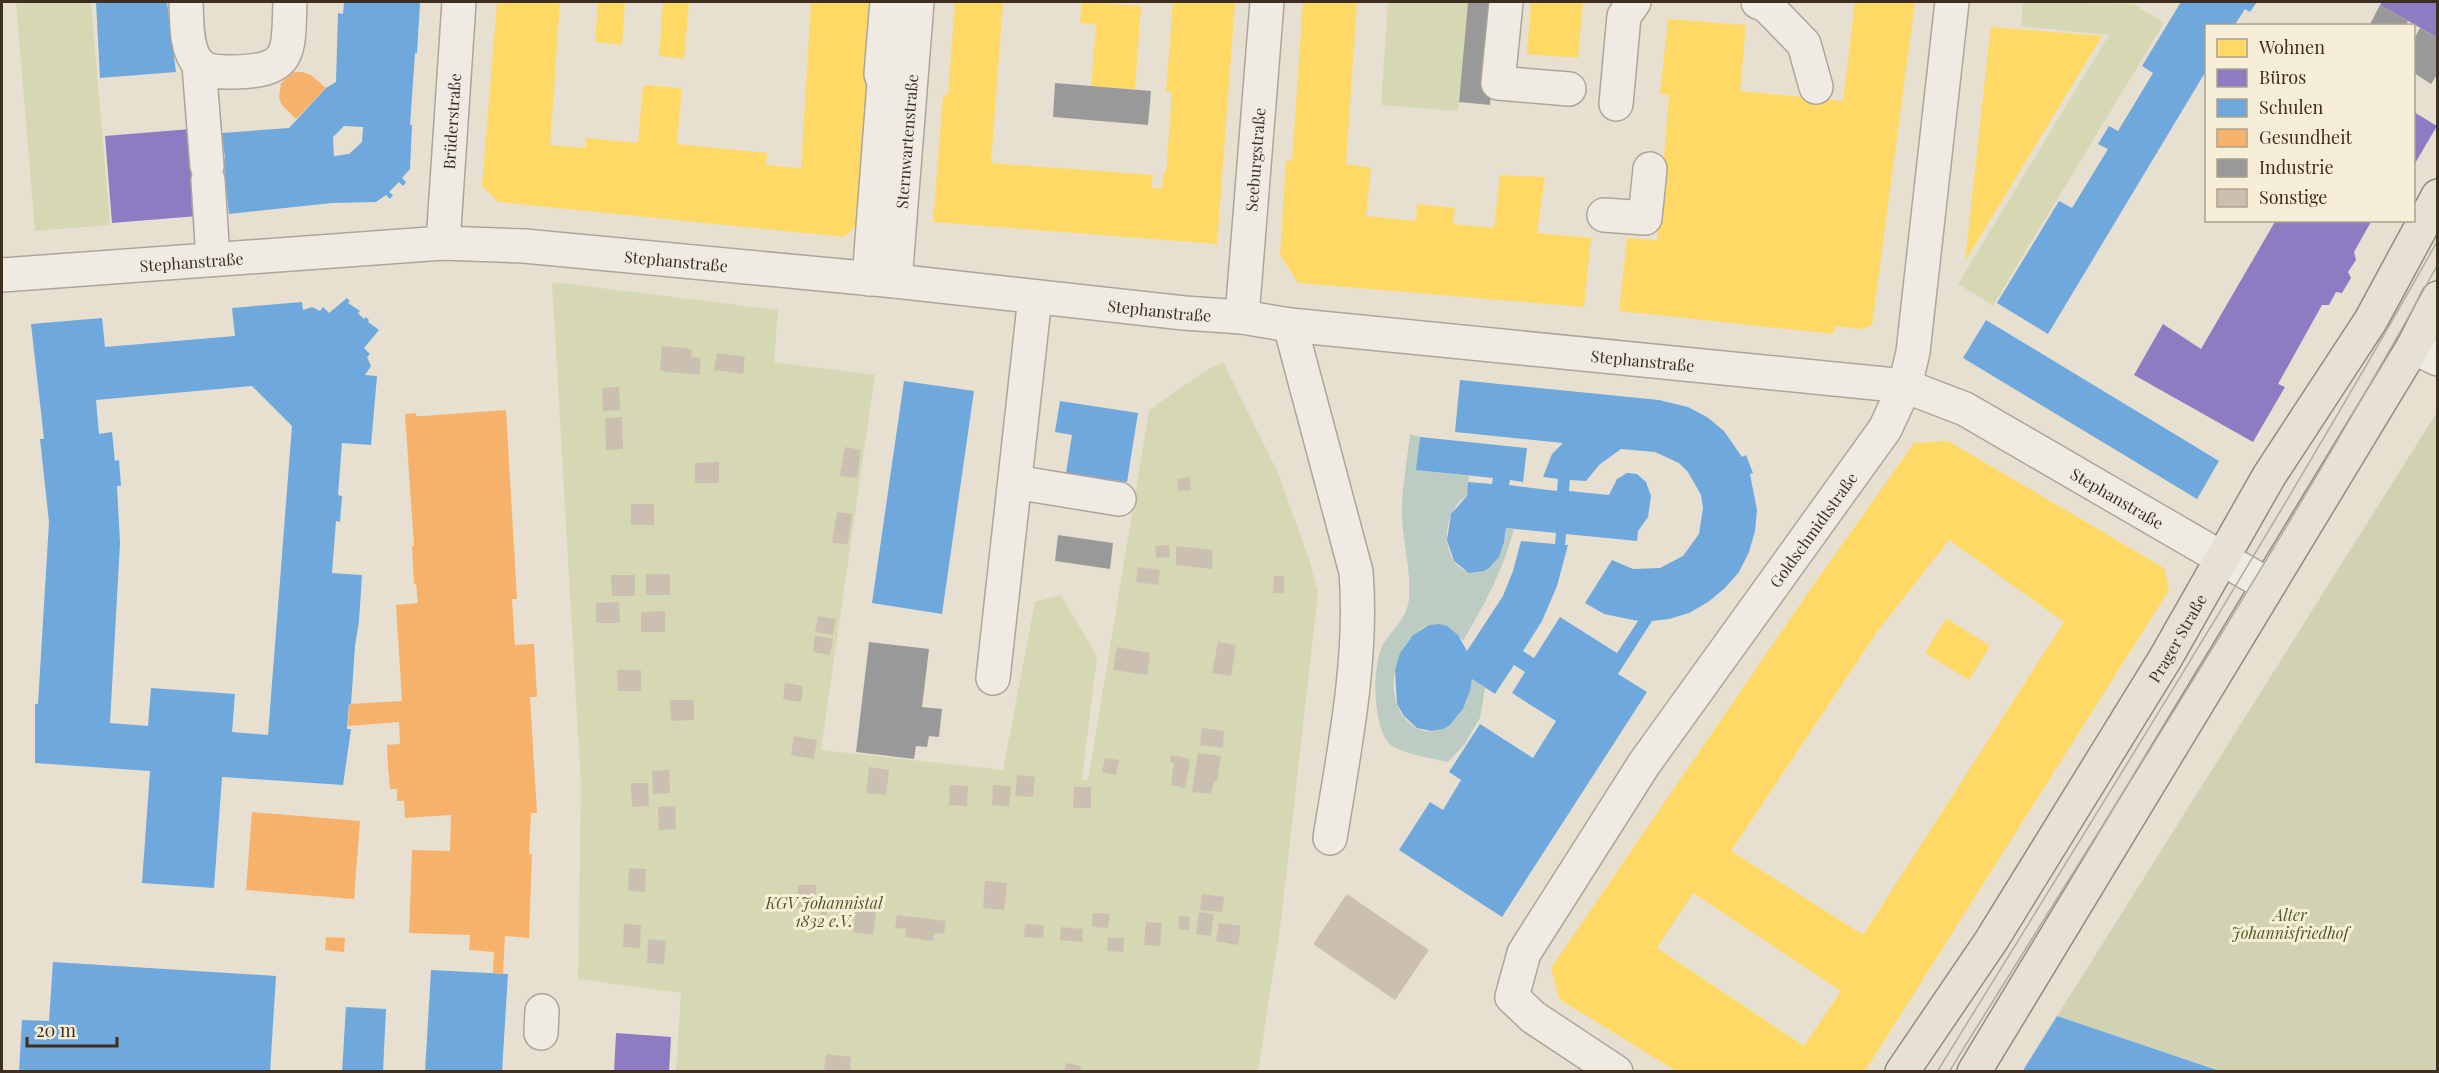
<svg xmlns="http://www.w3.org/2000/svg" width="2439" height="1073" viewBox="0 0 2439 1073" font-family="'Playfair Display',serif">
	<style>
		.green { fill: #d6d7b3 }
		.cemetery { fill: #d1d1b3 }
		.water { fill: #bcccc2 }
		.homes { fill: #ffd966; fill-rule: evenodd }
		.offices { fill: #8e7cc3 }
		.schools { fill: #6fa8dc; fill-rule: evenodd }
		.health { fill: #f6b26b }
		.industry { fill: #999 }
		.building { fill: #cbbfb2 }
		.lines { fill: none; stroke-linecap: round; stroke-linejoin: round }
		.minor-casing { stroke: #ada599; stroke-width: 36 }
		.major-casing { stroke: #928b80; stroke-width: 36 }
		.minor { stroke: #efebe3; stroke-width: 33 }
		.major { stroke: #e6e1d4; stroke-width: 33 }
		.tram { stroke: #afaaa2; stroke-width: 1.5 }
		.labels { text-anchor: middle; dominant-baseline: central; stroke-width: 6; stroke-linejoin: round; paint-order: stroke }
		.street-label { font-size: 16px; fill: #3d2e20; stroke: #f7eed8 }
		.park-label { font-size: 16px; font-style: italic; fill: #4d5a26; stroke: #f7eed8 }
	</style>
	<rect width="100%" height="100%" fill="#e7e0d1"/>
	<g class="green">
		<polygon points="16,2 91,2 110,225 35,231"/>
		<polygon points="1388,2 1468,2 1458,111 1381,105"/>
		<polygon points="2023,2 2133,4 2164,23 1993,305 1958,284 2109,35 2021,26"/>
		<polygon points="552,282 778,310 774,362 875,375 821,750 1003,770 1035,602 1061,595 1097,657 1082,779 1088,780 1149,410 1205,371 1223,362 1278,473 1310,562 1318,593 1281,921 1258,1071 676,1071 681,993 578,979 581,785"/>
	</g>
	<polygon class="cemetery" points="2437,412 2437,1071 2222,1071 2057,1016"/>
	<path class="water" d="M1410,434L1420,437L1417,470L1469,476C1468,481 1469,489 1467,494C1465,499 1464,497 1460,501C1452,510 1447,522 1447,535C1448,591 1507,579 1506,528L1514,529C1503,571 1485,603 1463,641C1453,629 1440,619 1424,627C1391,646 1380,706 1416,728C1422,731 1428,732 1434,731C1458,727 1469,702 1472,679L1485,688L1480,718L1464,745L1448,762C1431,758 1411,755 1395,748C1372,736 1372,670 1381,649C1390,629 1407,622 1409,598C1411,572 1404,546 1402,520C1401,492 1407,462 1410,434Z"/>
	<g class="homes">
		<polygon points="497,2 560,2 550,145 586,148 586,138 638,143 643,85 682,88 677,144 767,153 766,165 801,168 811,2 873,2 860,222 844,237 498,202 482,186"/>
		<polygon points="598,2 625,2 622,45 595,42"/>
		<polygon points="663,2 689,2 684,59 659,56"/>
		<polygon points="955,2 1003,2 991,163 1153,175 1151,188 1162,189 1163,173 1166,174 1172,92 1166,91 1173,2 1235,2 1217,244 933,222 943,95 948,95"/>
		<polygon points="1081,2 1141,6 1135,89 1091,86 1096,24 1080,23"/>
		<polygon points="1303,2 1357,2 1346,164 1371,168 1366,216 1416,221 1417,204 1455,208 1453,224 1494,228 1500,175 1545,177 1537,233 1591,238 1584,307 1298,283 1280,255 1286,161 1292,161"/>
		<polygon points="1531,2 1583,2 1578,58 1527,54"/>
		<polygon points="1855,2 1915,2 1872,325 1862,329 1835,326 1834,334 1619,311 1627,238 1657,240 1669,95 1660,94 1668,19 1746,25 1740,91 1843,101"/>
		<polygon points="1991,27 2102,36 1965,261 1988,51"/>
		<path d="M1948,441L2164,568L2169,590L1865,1071H1676L1559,999L1551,968L1812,587L1914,443ZM1949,540L2064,622L1863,935L1731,851L1877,632ZM1693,893L1841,991L1804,1046L1657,948Z"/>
		<polygon points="1946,618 1990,646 1969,680 1925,653"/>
	</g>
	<g class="offices">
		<polygon points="2382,2 2438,2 2438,38 2380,5"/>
		<polygon points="2414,112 2437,126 2414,165"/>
		<polygon points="191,129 198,216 112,223 105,136"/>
		<polygon points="2276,220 2372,220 2354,252 2356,260 2348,272 2351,278 2342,293 2336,292 2329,305 2322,305 2278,384 2285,387 2253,442 2134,375 2163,324 2201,349"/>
		<polygon points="616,1033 671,1037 669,1072 614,1072"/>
	</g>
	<g class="schools">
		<polygon points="96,2 167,2 176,72 100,78"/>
		<path d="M344,2H418L420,4L417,53H415L410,125H412L410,169L402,178L406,182L403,186L399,182L389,192L393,195L390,199L386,195L376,202L332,203L229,214L223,159H225L222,133L289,128L326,88L336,82L338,13L343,14ZM344,126L363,127L362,142L349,154L334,156L333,137Z"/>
		<polygon points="2181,2 2257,2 2250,12 2245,9 2234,26 2206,26 2206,71 2048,334 1997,303 2059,201 2072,208 2108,149 2098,144 2109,126 2118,131 2153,73 2142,66"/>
		<path d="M347,298L350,301L348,303L360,311L358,313L364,319L366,317L369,320L368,322L379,330L364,348L370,354L367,357L371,366L365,375L377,376L371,445L342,443L338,495L342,496L340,522L336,521L332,573L362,575L359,621L355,646L351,704H349L347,729H351L343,785L222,777L214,888L142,883L150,771L35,763V704H38L49,522L40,439H44L31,324L102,318L105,347L235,336L232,308L302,302L303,310L312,307L320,311L323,307L329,313ZM252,386L292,426L268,735L232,732L235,694L151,688L148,726L110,723L120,543L117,486H121L119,460L115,461L112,432L99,434L96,400Z"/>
		<polygon points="1986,320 2219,461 2197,499 1963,358"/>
		<path d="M1460,380L1659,400L1688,407L1707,417L1724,431L1742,457L1746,455L1753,473L1750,474L1757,510L1755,531L1749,552L1739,572L1725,588L1708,602L1689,613L1669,619L1652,621L1618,674L1647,692L1502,917L1399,850L1430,802L1443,810L1461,780L1449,772L1480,724L1533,758L1556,721L1512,693L1525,672L1514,665L1495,694L1472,679L1470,691L1463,709L1450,725L1443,729L1431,731L1417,728L1404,716L1397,704L1395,670L1400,653L1413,635L1429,625L1439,624L1447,626L1458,635L1467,651L1503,596L1513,571L1521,541L1555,544L1556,533L1506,528L1504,543L1499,557L1489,568L1484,571L1469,573L1454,561L1447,540L1451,514L1467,496L1468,482L1492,484L1493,478L1416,470L1420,437L1527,448L1523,482L1510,480L1509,485L1557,491L1558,479L1543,477L1552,454L1563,443L1455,432ZM1621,449L1655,452L1679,463L1688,472L1701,495L1703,508L1699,534L1683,556L1660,568L1633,569L1612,560L1585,603L1604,614L1638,621L1617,653L1560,617L1534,658L1523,651L1542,621L1557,586L1568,545H1565L1566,534L1637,541L1638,531L1648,517L1651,496L1646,482L1637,474L1627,473L1617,479L1609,495L1569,491L1570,480L1586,481L1599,465Z"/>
		<polygon points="904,381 974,391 942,614 872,603"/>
		<polygon points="1060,401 1138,413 1127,482 1066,473 1072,435 1055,432"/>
		<polygon points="53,962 276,976 270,1072 19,1072 22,1020 49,1021"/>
		<polygon points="431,970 508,974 502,1072 425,1072"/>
		<polygon points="346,1007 386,1009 383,1072 342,1072"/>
		<polygon points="2057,1016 2220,1071 2220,1072 2022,1072"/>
	</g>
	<g class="health">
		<polygon points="294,72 303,72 311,75 326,88 296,119 282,105 279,98 281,83"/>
		<polygon points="506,410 517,599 512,599 515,645 534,644 537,697 530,697 537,813 531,813 529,854 532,854 529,938 505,936 503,974 493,973 494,952 469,950 470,935 409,933 412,850 450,851 451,815 405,818 404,801 397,801 397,789 390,789 388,767 387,745 400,744 399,722 348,726 349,704 402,701 396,605 418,603 416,584 414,584 412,546 414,546 405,414 416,413 416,416 422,416"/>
		<polygon points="252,812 360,821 354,899 246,890"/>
		<polygon points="326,937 345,938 344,952 325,950"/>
	</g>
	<g class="industry">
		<polygon points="1468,2 1499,2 1490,105 1459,102"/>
		<polygon points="2380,5 2408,21 2405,26 2369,26"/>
		<polygon points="2420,28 2438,38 2438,73 2431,84 2414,73 2414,39"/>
		<polygon points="1055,83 1151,91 1148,125 1053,117"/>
		<polygon points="1058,535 1113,543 1110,569 1055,561"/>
		<polygon points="869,642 929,649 922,707 942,709 939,737 929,736 927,747 916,746 914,759 856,752"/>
	</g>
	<g class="building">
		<polygon points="662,346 692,349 691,357 701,358 700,375 660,371"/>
		<polygon points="717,353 745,357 743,374 714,370"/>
		<polygon points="619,387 620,410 603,411 602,388"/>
		<polygon points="622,417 623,449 606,450 605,418"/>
		<polygon points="845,447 861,450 857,478 840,476"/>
		<polygon points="719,462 719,483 695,483 695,463"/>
		<polygon points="1190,477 1191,490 1178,491 1177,479"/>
		<rect x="631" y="504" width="23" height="21"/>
		<polygon points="837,512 852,514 848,544 832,543"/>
		<polygon points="1169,545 1170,557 1156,558 1155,546"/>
		<polygon points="1176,546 1213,550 1212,569 1176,565"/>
		<polygon points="1138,567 1160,570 1158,585 1136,582"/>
		<rect x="646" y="574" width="24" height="21"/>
		<polygon points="611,575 635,575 635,596 612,596"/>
		<polygon points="1274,576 1284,576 1284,593 1273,593"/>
		<polygon points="619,602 620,623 596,623 596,603"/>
		<polygon points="665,611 665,632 641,632 641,612"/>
		<polygon points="818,616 836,619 833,635 815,632"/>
		<polygon points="815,636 833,639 830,655 813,652"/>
		<polygon points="1218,642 1236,645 1231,676 1212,673"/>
		<polygon points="1117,647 1150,653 1147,675 1113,670"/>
		<polygon points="617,670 641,670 641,691 618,691"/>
		<polygon points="785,683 803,686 801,702 783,699"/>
		<polygon points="670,700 694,700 694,720 671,721"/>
		<polygon points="1202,728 1224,731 1223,748 1200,745"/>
		<polygon points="794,736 817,740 814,759 791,755"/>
		<polygon points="1198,753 1221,756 1217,781 1214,781 1211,794 1192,792"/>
		<polygon points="1171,755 1190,759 1185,788 1171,785 1174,763 1170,763"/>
		<polygon points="1105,758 1119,760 1116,775 1102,772"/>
		<polygon points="869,767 889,770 886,795 866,793"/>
		<polygon points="669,770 670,793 653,794 652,771"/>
		<polygon points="1017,775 1035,777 1033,797 1015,796"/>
		<polygon points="631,783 648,783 649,806 632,807"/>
		<polygon points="950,785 968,786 967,806 949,805"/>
		<polygon points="993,785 1011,786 1009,807 992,805"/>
		<polygon points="1074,787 1091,787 1091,808 1073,808"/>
		<polygon points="675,806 676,829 659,830 658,807"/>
		<polygon points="629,868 646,869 645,892 628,891"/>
		<polygon points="985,881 1007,883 1004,910 983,908"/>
		<rect x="798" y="885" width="18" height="26"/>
		<polygon points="1202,894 1224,897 1222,912 1200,910"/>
		<polygon points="1347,894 1429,950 1395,1000 1313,944"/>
		<polygon points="821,902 827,902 826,917 820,917"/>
		<polygon points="856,907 876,910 873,935 853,932"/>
		<polygon points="1199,912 1214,914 1211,936 1196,934"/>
		<polygon points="1093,913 1110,914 1108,928 1092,927"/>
		<polygon points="897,915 946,921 944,934 934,933 933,941 905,937 906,929 895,928"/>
		<polygon points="1179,916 1190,917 1189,930 1178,929"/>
		<polygon points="1146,922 1162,923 1160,946 1144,945"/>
		<polygon points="1219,923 1241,926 1238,945 1216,941"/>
		<polygon points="624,924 641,925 640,948 623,947"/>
		<polygon points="1025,924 1044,925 1043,938 1024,937"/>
		<polygon points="1061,927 1083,929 1082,942 1060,940"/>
		<polygon points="1108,937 1124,938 1123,952 1107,951"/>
		<polygon points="648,939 666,941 664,964 647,963"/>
		<polygon points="826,1054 851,1057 850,1072 824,1072"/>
		<polygon points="1066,1063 1081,1066 1080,1072 1064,1072"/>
	</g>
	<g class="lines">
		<defs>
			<g id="minor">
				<path d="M186,2C187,20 185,50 199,64C207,73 222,72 233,72C293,71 288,53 290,2"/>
				<polyline points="1506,2 1498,83 1569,89"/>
				<polyline points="1758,2 1767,6 1804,44 1816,87"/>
				<polyline points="199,65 207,166"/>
				<polyline points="1616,104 1624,16 1634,2"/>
				<polyline points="208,180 213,259"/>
				<polyline points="1604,215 1645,218 1650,169"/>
				<path id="s1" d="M443,243L459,2"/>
				<path id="s2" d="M2,275L443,243L524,246L895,281L1184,313L1242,317L1290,325L1905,386L1965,409L2268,585"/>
				<polyline points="869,279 884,83 881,74 887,2"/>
				<path id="s3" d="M895,281L917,2"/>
				<path id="s4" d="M1242,317L1267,2"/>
				<path d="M1290,325L1356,572C1363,659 1344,751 1330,838"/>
				<polyline points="2413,347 2438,359"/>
				<polyline points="1015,482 1119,499"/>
				<polyline points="993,678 1035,297"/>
				<polyline points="541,1033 542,1011"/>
				<path id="s5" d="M1616,1072L1533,1017L1512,997L1524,953L1644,764L1885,429L1905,386L1913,352L1952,2"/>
			</g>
			<g id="major">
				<path id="s6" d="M1902,1072L1991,941L2165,659L2269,476L2371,320L2438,196"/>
				<polyline points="1974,1072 2413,347 2438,298"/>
			</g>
		</defs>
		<use href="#minor" class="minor-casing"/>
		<use href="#major" class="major-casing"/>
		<use href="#minor" class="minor"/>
		<use href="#major" class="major"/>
		<g class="tram">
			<path d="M1937,1072C2107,796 2279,522 2438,240"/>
			<path d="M1949,1072C2115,804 2286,539 2438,264"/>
		</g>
	</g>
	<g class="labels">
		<g class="street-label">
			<text stroke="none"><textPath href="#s1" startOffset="122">Brüderstraße</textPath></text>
			<text stroke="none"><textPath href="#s3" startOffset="140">Sternwartenstraße</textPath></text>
			<text stroke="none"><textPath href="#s4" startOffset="158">Seeburgstraße</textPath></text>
			<text stroke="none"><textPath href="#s2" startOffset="190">Stephanstraße</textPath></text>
			<text stroke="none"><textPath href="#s2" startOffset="676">Stephanstraße</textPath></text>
			<text stroke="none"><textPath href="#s2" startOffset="1162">Stephanstraße</textPath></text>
			<text stroke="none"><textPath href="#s2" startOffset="1648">Stephanstraße</textPath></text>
			<text stroke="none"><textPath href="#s2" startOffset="2152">Stephanstraße</textPath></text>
			<text stroke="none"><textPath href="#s5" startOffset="687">Goldschmidtstraße</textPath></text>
			<text stroke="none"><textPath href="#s6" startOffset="514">Prager Straße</textPath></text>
		</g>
		<g class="park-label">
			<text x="824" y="902">KGV Johannistal<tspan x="824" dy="18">1832 e.V.</tspan></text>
			<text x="2290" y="914">Alter<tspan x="2290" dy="18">Johannisfriedhof</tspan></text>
		</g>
	</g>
	<rect width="2439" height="1073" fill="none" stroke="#3d2e20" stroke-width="6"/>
	<rect x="2205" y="24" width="210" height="198" fill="#f7eed8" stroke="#ada18e" stroke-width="1.5"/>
	<rect x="2217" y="39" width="30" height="18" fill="#ffd966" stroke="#ada18e" stroke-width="1.5"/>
	<text x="2259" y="54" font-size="18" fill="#3d2e20">Wohnen</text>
	<rect x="2217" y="69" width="30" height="18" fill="#8e7cc3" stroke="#ada18e" stroke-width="1.5"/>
	<text x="2259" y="84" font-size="18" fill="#3d2e20">Büros</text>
	<rect x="2217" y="99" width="30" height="18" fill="#6fa8dc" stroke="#ada18e" stroke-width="1.5"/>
	<text x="2259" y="114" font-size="18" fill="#3d2e20">Schulen</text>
	<rect x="2217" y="129" width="30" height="18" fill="#f6b26b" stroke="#ada18e" stroke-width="1.5"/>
	<text x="2259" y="144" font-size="18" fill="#3d2e20">Gesundheit</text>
	<rect x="2217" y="159" width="30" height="18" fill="#999999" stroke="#ada18e" stroke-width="1.5"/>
	<text x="2259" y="174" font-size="18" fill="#3d2e20">Industrie</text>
	<rect x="2217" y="189" width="30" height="18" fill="#cbbfb2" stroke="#ada18e" stroke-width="1.5"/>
	<text x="2259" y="204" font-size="18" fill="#3d2e20">Sonstige</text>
	<path d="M27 1037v9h90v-9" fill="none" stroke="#3d2e20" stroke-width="3"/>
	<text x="36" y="1037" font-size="18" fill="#3d2e20" stroke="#f7eed8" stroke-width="4.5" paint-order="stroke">20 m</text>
</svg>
